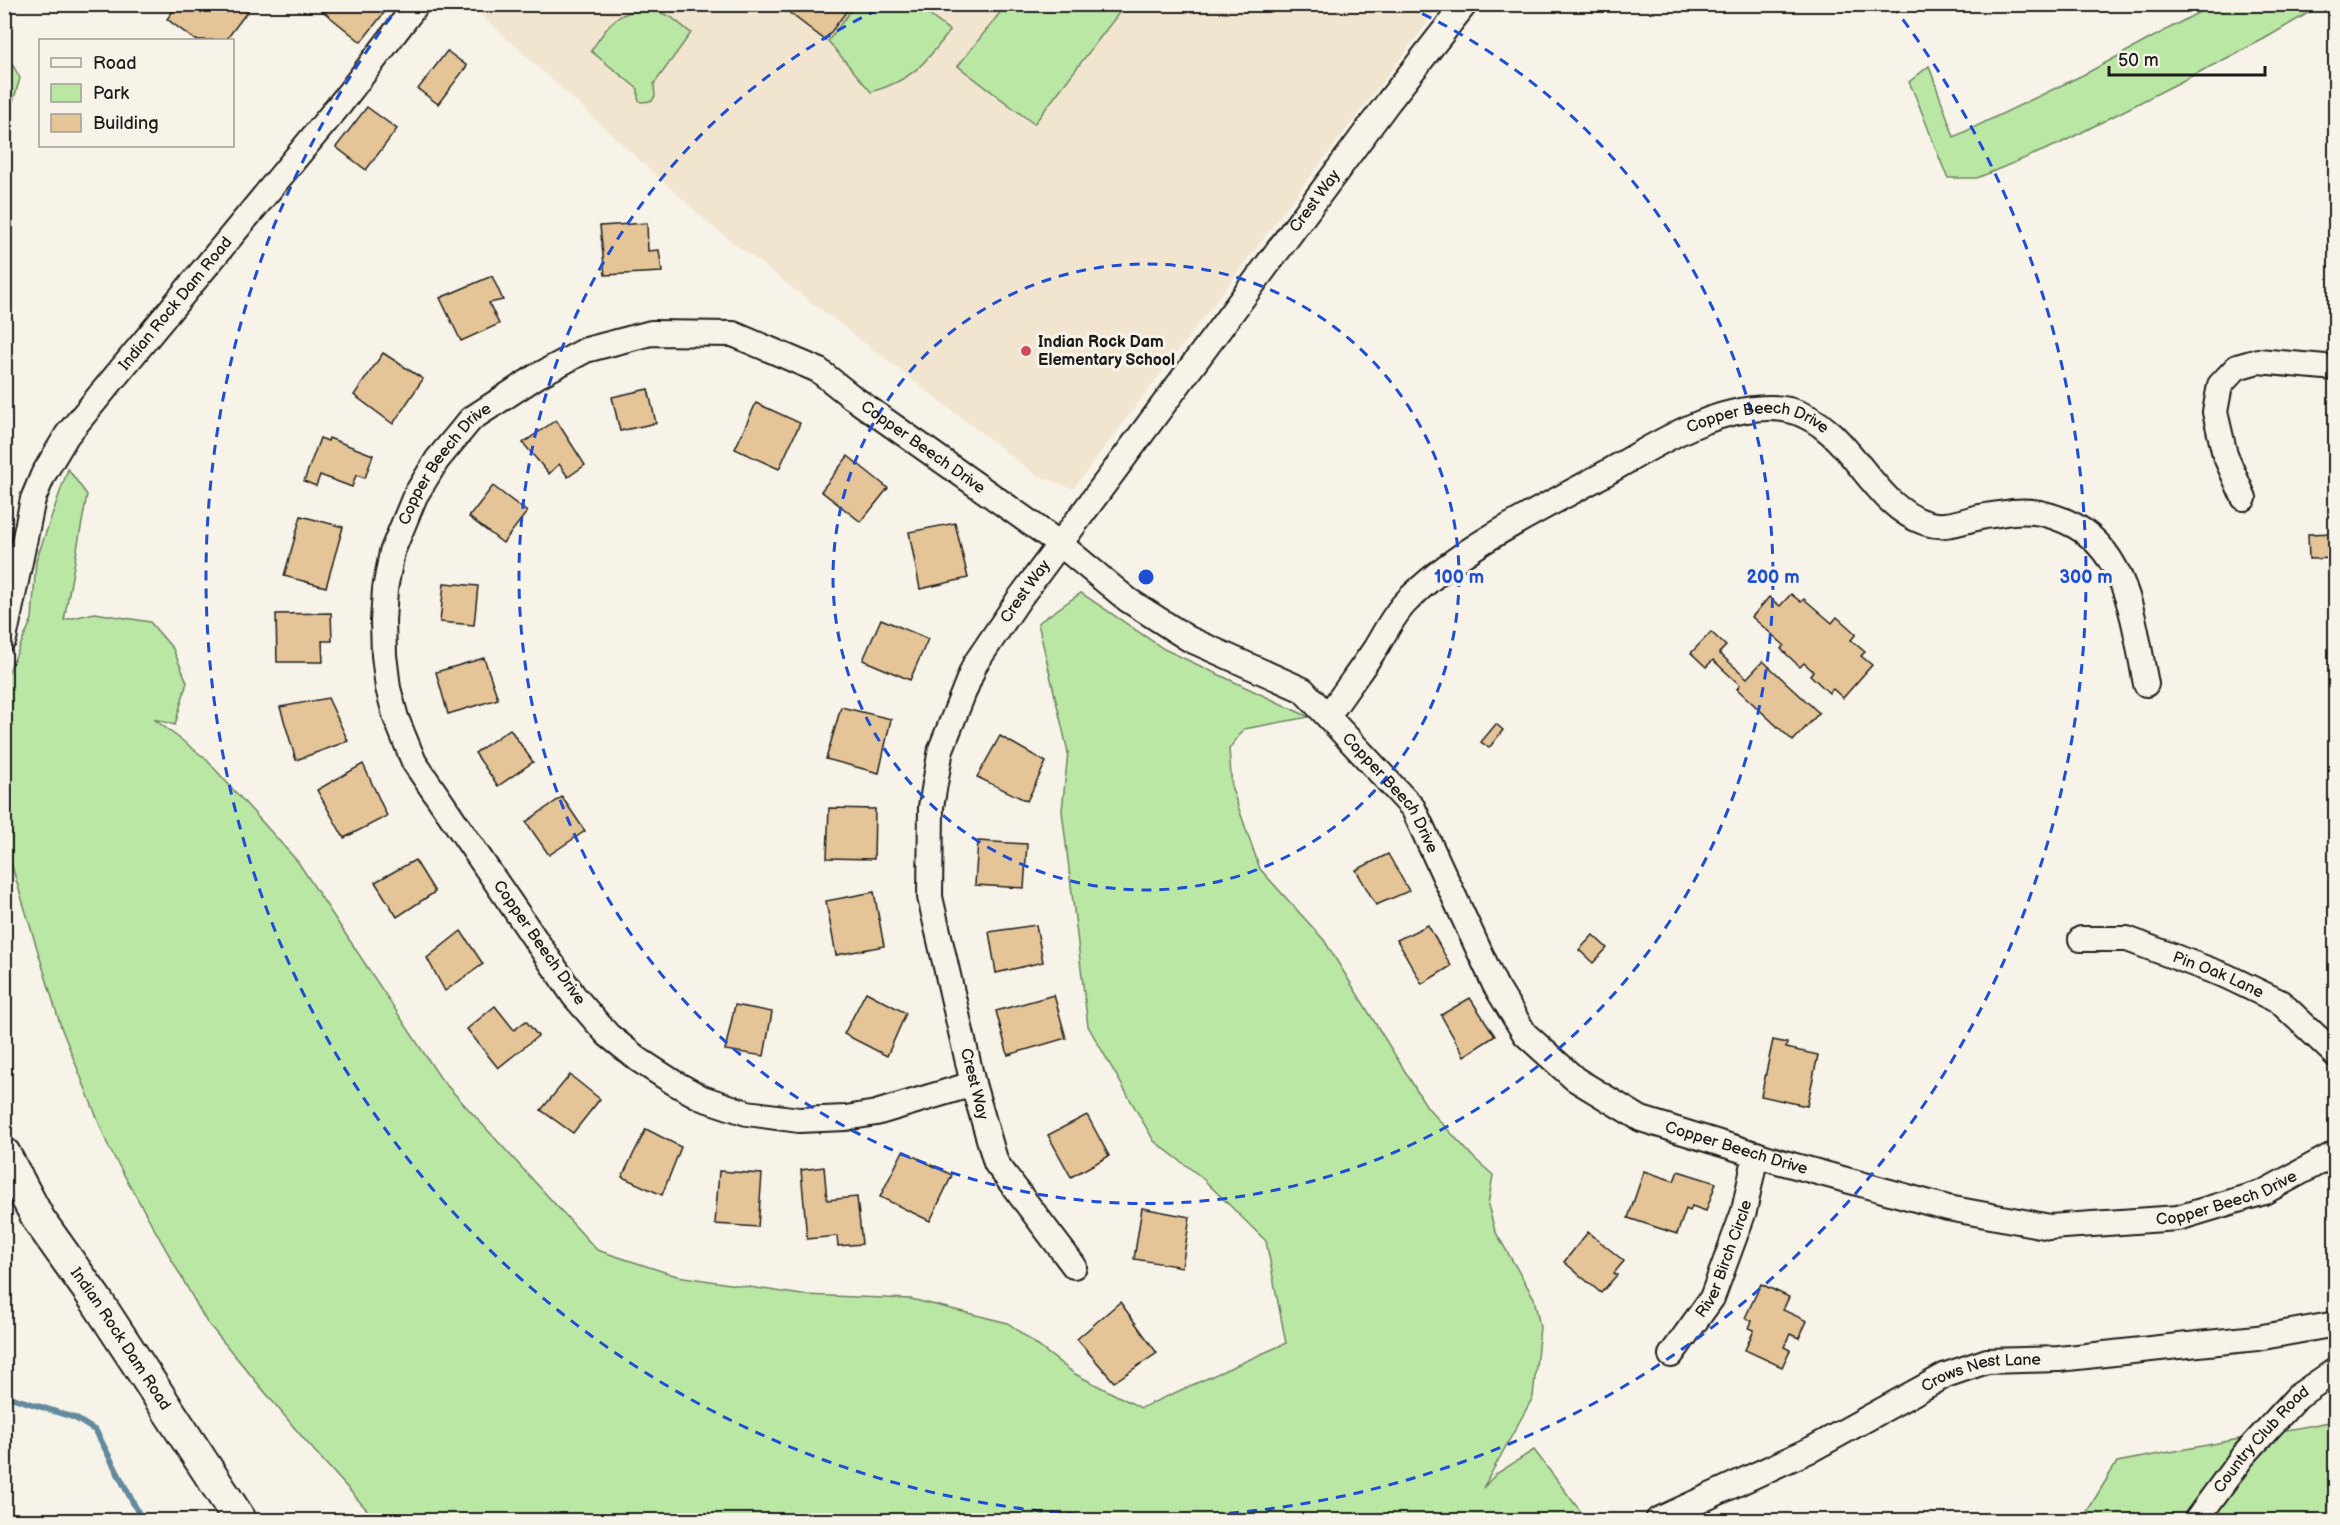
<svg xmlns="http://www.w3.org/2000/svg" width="2340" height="1525" viewBox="0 0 2340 1525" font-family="'Balsamiq Sans',sans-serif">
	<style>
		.built { fill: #f2e5d0 }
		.green { fill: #bbe7a5; stroke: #6c8260; stroke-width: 1.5 }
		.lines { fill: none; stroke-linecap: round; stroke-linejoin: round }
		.stream { stroke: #638a9e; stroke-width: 6 }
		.building { fill: #e5c597; stroke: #1c1c1c; stroke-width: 1.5 }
		.minor-casing { stroke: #1c1c1c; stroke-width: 28 }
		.major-casing { stroke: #1c1c1c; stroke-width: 36 }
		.minor { stroke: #f7f3e8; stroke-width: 24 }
		.major { stroke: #f7f3e8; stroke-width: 32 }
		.ring { fill: none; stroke: #1d4ed8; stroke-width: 3; stroke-dasharray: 10 8 }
		.poi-dot { fill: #d1495b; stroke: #f7f3e8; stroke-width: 2 }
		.labels { text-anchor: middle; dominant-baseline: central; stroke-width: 6; stroke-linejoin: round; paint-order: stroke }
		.street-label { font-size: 16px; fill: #1c1c1c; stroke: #f7f3e8 }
		.poi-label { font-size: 16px; font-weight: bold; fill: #1c1c1c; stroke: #f7f3e8; text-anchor: start }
		.centre { fill: #1d4ed8; stroke: #f7f3e8; stroke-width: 3 }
		.ring-label { font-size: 18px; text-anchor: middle; font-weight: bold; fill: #1d4ed8; stroke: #f7f3e8; stroke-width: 6; stroke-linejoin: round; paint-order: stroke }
	</style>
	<rect width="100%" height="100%" fill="#f7f3e8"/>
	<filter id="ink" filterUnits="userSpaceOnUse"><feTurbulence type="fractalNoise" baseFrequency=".0167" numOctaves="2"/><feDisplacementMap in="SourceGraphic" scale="12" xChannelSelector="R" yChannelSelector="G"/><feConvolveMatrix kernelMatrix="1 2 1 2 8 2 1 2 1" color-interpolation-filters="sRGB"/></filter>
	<g filter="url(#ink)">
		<polygon class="built" points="470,5 1441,5 1073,489 1036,475 712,226"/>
		<g class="green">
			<path d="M855,5H916L950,31C924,64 913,80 871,92L828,41Z"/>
			<polygon points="1116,5 1122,9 1034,124 958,66 1006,5"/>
			<path d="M2212,5H2322L2264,39L2059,144L1977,178H1948C1933,146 1924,113 1909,82L1929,66L1954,137L2087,73Z"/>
			<path d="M647,7L671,17L691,33L654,84L655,96L652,101L641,102L638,99V89L591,51C610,23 612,15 647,7Z"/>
			<polygon points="6,53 20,78 5,129 4,55"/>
			<polygon points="68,469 87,495 64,620 95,613 150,622 173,649 187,682 175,725 154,719 205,758 298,862 441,1079 597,1250 677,1276 802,1295 911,1299 1008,1323 1075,1374 1141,1408 1286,1343 1266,1241 1200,1176 1154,1141 1088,1026 1062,811 1068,752 1038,623 1081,593 1164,649 1309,717 1244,729 1229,749 1232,789 1260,869 1324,940 1427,1107 1475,1159 1493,1175 1488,1205 1495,1231 1534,1298 1540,1327 1533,1397 1483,1488 1496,1474 1534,1450 1587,1520 376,1520 303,1438 206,1321 109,1148 61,1027 10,860 4,839 5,680 32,619 36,561"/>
			<polygon points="2335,1421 2335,1520 2082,1520 2117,1462"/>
		</g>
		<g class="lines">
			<polyline class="stream" points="4,1395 75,1418 96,1431 142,1520"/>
		</g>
		<g class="building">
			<polygon points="178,4 253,4 226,40 195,40 167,19"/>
			<polygon points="314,4 391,4 361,42"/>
			<polygon points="778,4 852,4 825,40"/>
			<polygon points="447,51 467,66 438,104 418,89"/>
			<polygon points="367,107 397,129 366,170 336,147"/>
			<polygon points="647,223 648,251 659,250 662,272 605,275 600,226"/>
			<polygon points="492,276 503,300 489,303 499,324 461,341 440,298"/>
			<polygon points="383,353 423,379 393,424 354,395"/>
			<polygon points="648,389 656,423 620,431 612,397"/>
			<polygon points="756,403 800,423 779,469 735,449"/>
			<polygon points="556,420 585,465 568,477 559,464 549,474 523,443"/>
			<polygon points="320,438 328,441 329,438 373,455 365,478 356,475 352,487 320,475 316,486 304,481"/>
			<polygon points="848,456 888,488 861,522 821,491"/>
			<polygon points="493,486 527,512 503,543 469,517"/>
			<polygon points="301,516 343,527 326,587 284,576"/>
			<polygon points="955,523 968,578 920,589 909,532"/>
			<polygon points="2336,533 2336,558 2309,559 2308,534"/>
			<polygon points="444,583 478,586 474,625 440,622"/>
			<polygon points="1791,594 1801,602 1804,599 1832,623 1837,617 1856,634 1851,640 1865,652 1861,656 1872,665 1843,698 1833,689 1829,693 1810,675 1813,671 1804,663 1800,667 1781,649 1784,645 1752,617 1769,597 1780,606"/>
			<polygon points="331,613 332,641 322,641 323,662 277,662 276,614"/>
			<polygon points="881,619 928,639 910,680 863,660"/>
			<polygon points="1711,632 1726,646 1719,653 1747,678 1763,661 1819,713 1793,741 1737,689 1740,685 1713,660 1706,667 1691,653"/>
			<polygon points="484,658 498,699 448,714 436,672"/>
			<polygon points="328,698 348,741 296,760 280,707"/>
			<polygon points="841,707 891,719 879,773 826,759"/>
			<polygon points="1496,724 1503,730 1489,748 1481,742"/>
			<polygon points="510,729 533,762 498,786 475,753"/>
			<polygon points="1000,736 1046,762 1027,801 977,777"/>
			<polygon points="363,764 387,816 344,838 317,790"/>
			<polygon points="562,797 585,831 549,855 526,822"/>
			<polygon points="829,808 875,809 874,859 827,858"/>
			<polygon points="978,841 1027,844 1024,888 975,885"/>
			<polygon points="1388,854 1409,891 1376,905 1356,870"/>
			<polygon points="415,860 435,892 397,917 375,882"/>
			<polygon points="874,892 884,946 836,955 826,901"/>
			<polygon points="1036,925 1043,962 996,973 989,932"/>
			<polygon points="1428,925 1451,966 1422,984 1397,940"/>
			<polygon points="461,931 483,964 445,991 427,958"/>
			<polygon points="1593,935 1607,948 1593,963 1579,950"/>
			<polygon points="866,992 906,1013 887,1056 844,1034"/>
			<polygon points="1054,995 1066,1038 1008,1055 996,1011"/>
			<polygon points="1470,998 1495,1036 1464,1056 1441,1015"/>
			<polygon points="735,1005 772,1012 764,1056 725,1050"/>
			<polygon points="495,1006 514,1030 526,1021 538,1036 498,1068 467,1029"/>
			<polygon points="1773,1040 1787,1043 1786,1048 1818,1055 1807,1106 1761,1096"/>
			<polygon points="570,1075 600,1099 573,1133 541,1110"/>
			<polygon points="1087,1115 1109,1156 1071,1177 1048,1135"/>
			<polygon points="646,1129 681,1147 662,1195 622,1177"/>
			<polygon points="903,1151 952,1175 930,1221 880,1197"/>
			<polygon points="824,1167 827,1200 857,1197 862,1244 838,1246 837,1236 807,1239 801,1170"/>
			<polygon points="719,1171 762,1174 758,1227 715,1224"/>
			<polygon points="1644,1171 1674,1181 1678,1171 1716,1183 1706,1211 1692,1206 1690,1211 1686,1209 1677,1234 1628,1218"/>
			<polygon points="1142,1208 1190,1217 1182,1267 1134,1259"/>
			<polygon points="1588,1232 1624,1261 1614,1273 1617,1275 1601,1293 1564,1262"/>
			<polygon points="1761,1284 1789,1297 1783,1310 1807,1321 1799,1338 1790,1334 1784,1347 1790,1350 1782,1367 1745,1350 1754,1330 1749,1328 1752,1321 1745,1318"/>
			<polygon points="1120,1302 1157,1353 1114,1382 1077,1339"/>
		</g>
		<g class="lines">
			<defs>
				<g id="minor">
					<polyline points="2244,498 2225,455 2215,412 2220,385 2237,367 2258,361 2336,368"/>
					<path id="s1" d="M4,639L33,499L43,475L67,435L341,103L417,4"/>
					<path id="s2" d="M1328,716C1343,694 1360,671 1375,649C1384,634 1393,616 1405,603C1458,548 1531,515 1597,478C1630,460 1663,438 1698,424C1724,413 1761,404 1789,410C1851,425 1869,505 1926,523C1945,529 1962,521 1980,517C1990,515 2001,514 2012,512C2032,510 2046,513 2065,521C2129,548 2134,625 2146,684"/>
					<path id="s3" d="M2081,939H2127L2226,976L2280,1002L2336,1055"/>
					<path id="s4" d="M973,1084L876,1113L846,1118L799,1120L747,1113L702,1098L673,1082L639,1060L608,1035L574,996L414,762L396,718L388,688L384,655L383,621L385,589L392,552L415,496L437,460L471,419L537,376L586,350L651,333L733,334L818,370L852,397L1060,544L1128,600L1189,639L1303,690L1413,808L1495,985L1525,1034L1575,1079L1641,1119L1781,1162L1948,1208L2050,1227L2178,1218L2264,1192L2336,1153"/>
					<path id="s5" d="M1074,1266L996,1163L973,1084L930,897L931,807L941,749L975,664L1019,599L1389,101L1465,4"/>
					<path id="s6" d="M1671,1355L1712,1298L1744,1211L1756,1154"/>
					<path id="s7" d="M1658,1520L1812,1449L1946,1375L1987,1361L2059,1359L2169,1347L2257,1338L2336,1324"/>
					<path id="s8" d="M2196,1520L2243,1456L2298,1396L2336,1370"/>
				</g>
				<g id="major">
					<path id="s9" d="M4,1154L39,1220L96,1300L240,1520"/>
				</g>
			</defs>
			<use href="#minor" class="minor-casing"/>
			<use href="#major" class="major-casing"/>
			<use href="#minor" class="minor"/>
			<use href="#major" class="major"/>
		</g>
	</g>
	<g class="ring">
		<circle cx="1146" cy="577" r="313"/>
		<path d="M1406 6A627 627 0 1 1 886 6"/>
		<path d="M1892 5A940 940 0 1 1 400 5"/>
	</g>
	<circle class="poi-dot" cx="1026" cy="351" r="6"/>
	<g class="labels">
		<g class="street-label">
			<text stroke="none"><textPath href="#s5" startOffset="1218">Crest Way</textPath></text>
			<text stroke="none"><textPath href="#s1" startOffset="386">Indian Rock Dam Road</textPath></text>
			<text stroke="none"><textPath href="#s2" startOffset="544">Copper Beech Drive</textPath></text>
			<text stroke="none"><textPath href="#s4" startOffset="1605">Copper Beech Drive</textPath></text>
			<text stroke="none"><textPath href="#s4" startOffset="1047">Copper Beech Drive</textPath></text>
			<text stroke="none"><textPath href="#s5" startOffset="732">Crest Way</textPath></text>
			<text stroke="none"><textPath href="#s4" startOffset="2194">Copper Beech Drive</textPath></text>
			<text transform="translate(539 943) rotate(55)">Copper Beech Drive</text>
			<text stroke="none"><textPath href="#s3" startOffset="144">Pin Oak Lane</textPath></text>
			<text transform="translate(974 1084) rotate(76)">Crest Way</text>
			<text stroke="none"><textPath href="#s4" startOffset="2716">Copper Beech Drive</textPath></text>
			<text stroke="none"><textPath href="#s4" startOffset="3220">Copper Beech Drive</textPath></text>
			<text stroke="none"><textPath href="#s6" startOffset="111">River Birch Circle</textPath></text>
			<text stroke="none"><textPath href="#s9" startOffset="219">Indian Rock Dam Road</textPath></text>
			<text stroke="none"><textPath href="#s7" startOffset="358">Crows Nest Lane</textPath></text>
			<text stroke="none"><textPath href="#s8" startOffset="104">Country Club Road</textPath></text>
		</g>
		<g class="poi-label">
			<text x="1038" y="342">Indian Rock Dam<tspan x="1038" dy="18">Elementary School</tspan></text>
		</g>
	</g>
	<circle cx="1146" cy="577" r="9" class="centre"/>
	<g class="ring-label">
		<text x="1459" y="583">100 m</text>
		<text x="1773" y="583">200 m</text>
		<text x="2086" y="583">300 m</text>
	</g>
	<rect width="2340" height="1525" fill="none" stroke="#f7f3e8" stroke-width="24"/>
	<rect x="12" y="12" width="2316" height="1501" fill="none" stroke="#1c1c1c" stroke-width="2" filter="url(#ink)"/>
	<rect x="39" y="39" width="195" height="108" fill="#f7f3e8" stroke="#9f9d96" stroke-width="1.5"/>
	<rect x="51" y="58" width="30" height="9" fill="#f7f3e8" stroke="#9f9d96" stroke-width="1.5"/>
	<text x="93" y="69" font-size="18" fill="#1c1c1c">Road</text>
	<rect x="51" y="84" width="30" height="18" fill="#bbe7a5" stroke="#9f9d96" stroke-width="1.5"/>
	<text x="93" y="99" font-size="18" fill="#1c1c1c">Park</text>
	<rect x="51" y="114" width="30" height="18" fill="#e5c597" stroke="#9f9d96" stroke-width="1.5"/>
	<text x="93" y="129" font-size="18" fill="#1c1c1c">Building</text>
	<path d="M2109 66v9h156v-9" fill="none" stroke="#1c1c1c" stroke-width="3"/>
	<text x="2118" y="66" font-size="18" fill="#1c1c1c" stroke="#f7f3e8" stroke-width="4.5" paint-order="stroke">50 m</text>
</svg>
